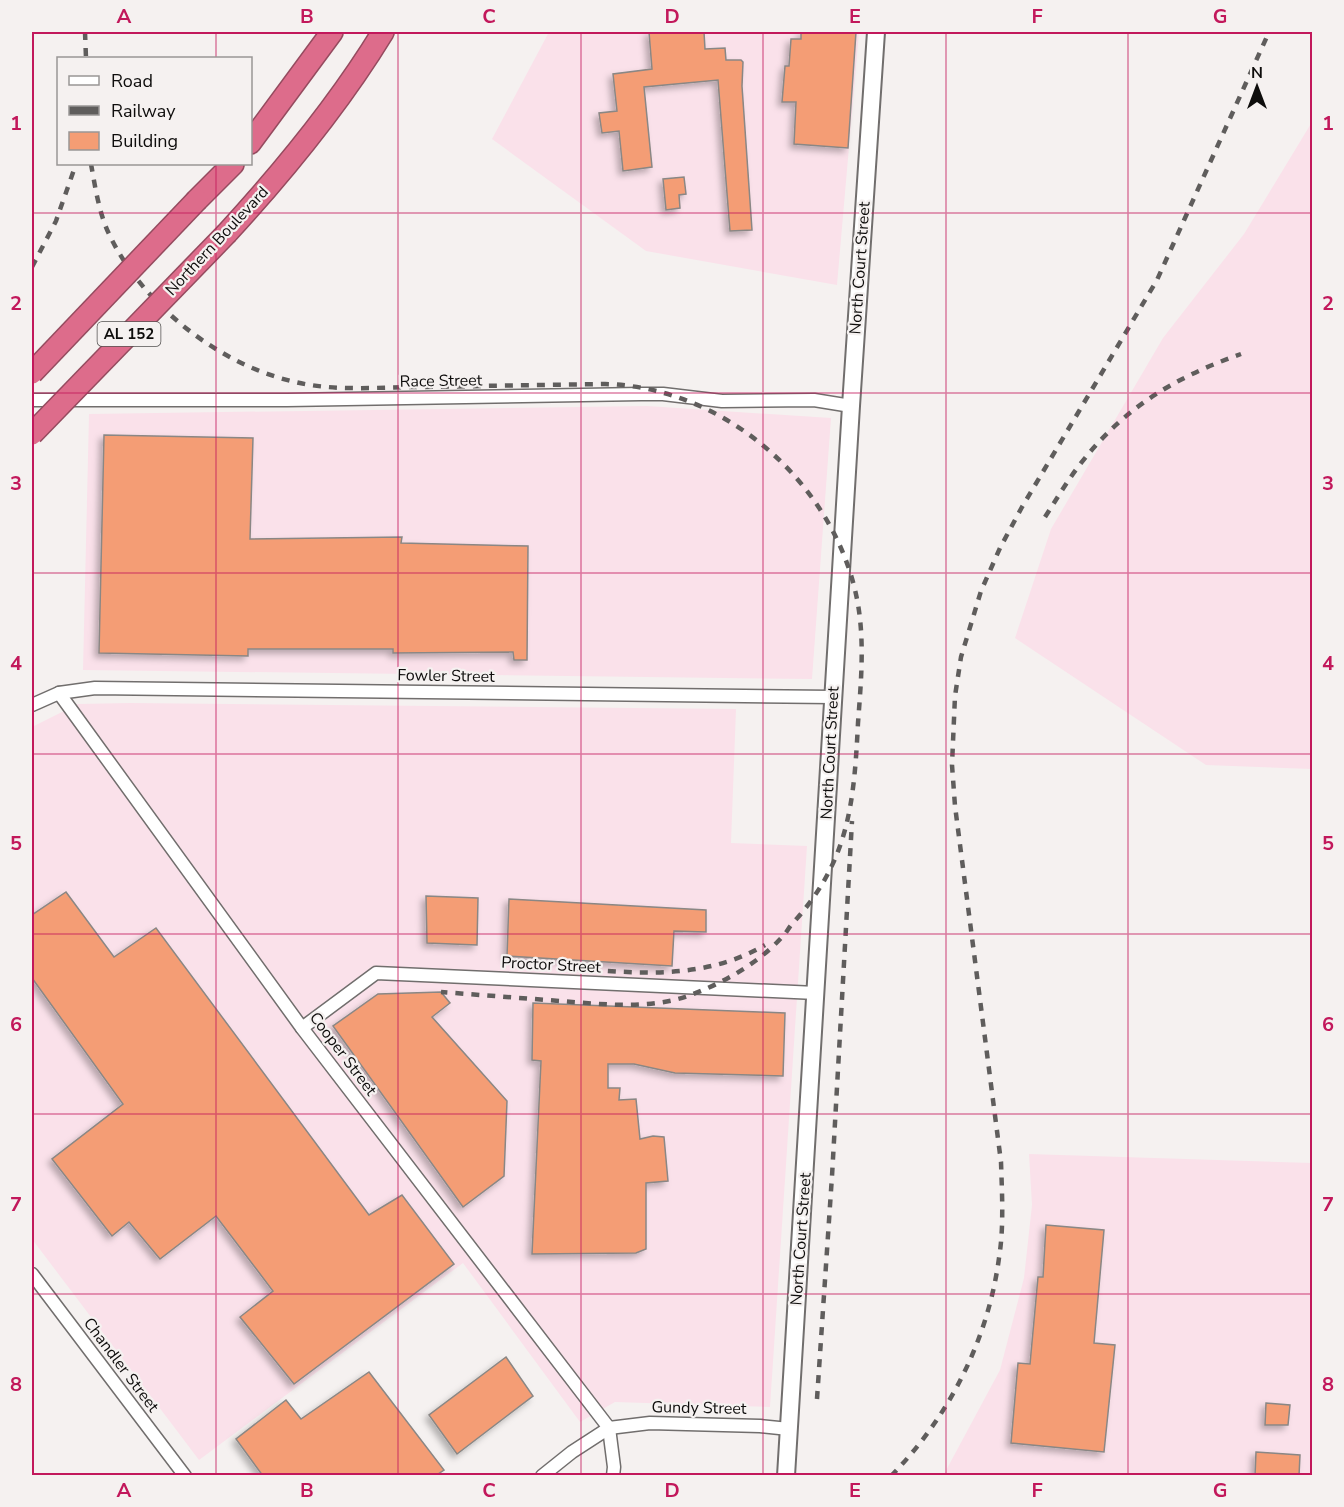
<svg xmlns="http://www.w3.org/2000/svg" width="1344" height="1507" viewBox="0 0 1344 1507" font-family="'Nunito Sans',sans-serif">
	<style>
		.industrial { fill: #fae1ea }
		.building { fill: #f49d74; stroke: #8a8785; stroke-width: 1.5; filter: url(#shadow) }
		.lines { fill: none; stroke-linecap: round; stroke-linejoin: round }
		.street-casing { stroke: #716e6d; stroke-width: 15 }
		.secondary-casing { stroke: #716e6d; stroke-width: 20 }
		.highway-casing { stroke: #954b5f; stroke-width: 24 }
		.street { stroke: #fff; stroke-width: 12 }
		.secondary { stroke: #fff; stroke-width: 16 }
		.highway { stroke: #dd6c8b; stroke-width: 21 }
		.rail { stroke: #5f5d5c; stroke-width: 4.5; stroke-dasharray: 8 8; stroke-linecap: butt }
		.highway-bridge-casing { stroke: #954b5f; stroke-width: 24; stroke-linecap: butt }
		.highway-bridge { stroke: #dd6c8b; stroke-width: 21 }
		.grid { fill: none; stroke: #c2185b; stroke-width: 1.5; stroke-opacity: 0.55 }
		.labels { text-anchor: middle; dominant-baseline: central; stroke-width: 4.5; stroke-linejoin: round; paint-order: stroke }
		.shield { fill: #f5f1f0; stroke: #535150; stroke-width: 1.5 }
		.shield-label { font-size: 15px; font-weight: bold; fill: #0e0d0c }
		.street-label { font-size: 16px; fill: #0e0d0c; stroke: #f5f1f0 }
		.neatline { fill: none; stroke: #c2185b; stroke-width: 2 }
		.grid-label { font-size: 20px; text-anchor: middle; font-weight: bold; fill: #c2185b }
	</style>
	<defs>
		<filter id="shadow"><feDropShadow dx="-4" dy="4" stdDeviation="3" flood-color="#0004"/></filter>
	</defs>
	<rect width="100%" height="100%" fill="#f5f1f0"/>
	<g class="industrial">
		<polygon points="549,32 859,32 837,285 646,251 492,139"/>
		<polygon points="1312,122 1312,769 1206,765 1015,638 1051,529 1163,338 1244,234"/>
		<polygon points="647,406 831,418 812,679 83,670 89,414"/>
		<polygon points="130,703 736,709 731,843 807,846 770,1407 615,1402 580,1422 463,1263 199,1460 32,1239 32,727 78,704"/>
		<polygon points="1029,1154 1312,1163 1312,1475 943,1476 1000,1370 1024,1278 1032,1205"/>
	</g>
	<g class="building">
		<polygon points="649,32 704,32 705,49 725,48 726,60 741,60 743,62 742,86 752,230 730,231 718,80 644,87 652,167 623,171 619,131 602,133 599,113 617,111 613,74 652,69"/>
		<polygon points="801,32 856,32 848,148 794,144 796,102 782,102 785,66 789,66 791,39 801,39"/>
		<polygon points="684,177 686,194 679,195 680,208 666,210 663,179"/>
		<polygon points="104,435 253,438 250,539 402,537 401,543 528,546 527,660 514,660 513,652 393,653 393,649 248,649 248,656 99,653"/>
		<polygon points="66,892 114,957 156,928 369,1215 402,1195 454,1264 294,1384 240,1317 273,1291 216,1216 160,1259 129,1222 112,1236 52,1159 123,1104 32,978 32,915"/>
		<polygon points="426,896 478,898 477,945 427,943"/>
		<polygon points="509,899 706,910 706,932 674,931 672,966 507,956"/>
		<polygon points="441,992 450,1003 432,1017 507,1101 504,1176 463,1207 333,1026 378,994"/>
		<polygon points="533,1003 785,1013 783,1076 675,1073 634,1064 608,1064 608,1088 620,1088 619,1100 636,1099 640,1139 653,1136 664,1137 668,1181 646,1183 646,1249 636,1253 532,1254 541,1061 532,1060"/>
		<polygon points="1046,1225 1104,1230 1094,1343 1115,1345 1104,1452 1011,1443 1018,1363 1030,1364 1038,1277 1043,1277"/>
		<polygon points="506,1357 533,1396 457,1454 429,1415"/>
		<polygon points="369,1372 444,1470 435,1476 263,1476 236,1439 286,1400 301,1419"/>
		<polygon points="1266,1403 1290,1405 1288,1425 1265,1425"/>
		<polygon points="1256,1452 1300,1455 1299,1476 1255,1476"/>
	</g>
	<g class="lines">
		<defs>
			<g id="street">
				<polyline points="32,400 287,400 641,394 663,394 722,401 814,400 851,406"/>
				<polyline points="59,693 302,1028 609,1428 614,1467 613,1476"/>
				<polyline points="32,705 59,693 95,688 833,697"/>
				<polyline points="302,1028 376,973 816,993"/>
				<polyline points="32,1274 185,1476"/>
				<polyline points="542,1476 572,1452 609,1428 650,1423 760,1426 789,1429"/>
			</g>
			<polyline id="secondary" points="786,1476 851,406 876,32"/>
			<g id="highway">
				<polyline points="250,143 332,32"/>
				<polyline points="197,200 233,164"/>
				<path d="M227,233C284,171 339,104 383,32"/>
			</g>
		</defs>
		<use href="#street" class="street-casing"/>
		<use href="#secondary" class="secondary-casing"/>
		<use href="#highway" class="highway-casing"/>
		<use href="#street" class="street"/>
		<use href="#secondary" class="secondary"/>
		<use href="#highway" class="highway"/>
		<g class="rail">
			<polyline points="85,32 86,58"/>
			<path d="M91,164C95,186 99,213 109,234C142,304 217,363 291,381C333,392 377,387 419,387C481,386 543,385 605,384C725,387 834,483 857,599C865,640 861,682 858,723C854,803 849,861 793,923C789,927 787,932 783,936C758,964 723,983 688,996C647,1010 602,1004 560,1001C520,998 481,995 441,992"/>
			<polyline points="32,267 56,221 76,164"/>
			<path d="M1045,517C1056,500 1066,483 1078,467C1122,409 1173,378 1241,354"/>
			<path d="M544,966C620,971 696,985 765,945"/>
			<polyline points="817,1399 832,1176 852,821"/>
			<path d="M891,1476C949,1417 988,1340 999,1258C1004,1227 1002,1194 1001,1162L955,806L952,765L955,696L961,657L981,591L1000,548L1022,507L1157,280L1269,32"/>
		</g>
		<defs>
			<g id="highway-bridge">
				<polyline points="32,373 197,200"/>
				<polyline points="32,434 227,233"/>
			</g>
		</defs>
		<use href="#highway-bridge" class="highway-bridge-casing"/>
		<use href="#highway-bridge" class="highway-bridge"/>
	</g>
	<path class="grid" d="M216,32V58M398,32V1476M581,32V1476M763,32V1476M946,32V1476M1128,32V1476M216,164V1476M32,213H1312M32,393H1312M32,573H1312M32,754H1312M32,934H1312M32,1114H1312M32,1294H1312"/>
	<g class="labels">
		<rect class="shield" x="97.5" y="322" width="63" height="24" rx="4.5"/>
		<g class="shield-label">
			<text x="129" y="334">AL 152</text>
		</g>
		<g class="street-label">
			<text transform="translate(217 241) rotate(-47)">Northern Boulevard</text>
			<text transform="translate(860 268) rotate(-86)">North Court Street</text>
			<text transform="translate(441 381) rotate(-1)">Race Street</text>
			<text transform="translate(446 676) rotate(1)">Fowler Street</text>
			<text transform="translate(830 753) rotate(-87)">North Court Street</text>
			<text transform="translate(551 965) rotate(3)">Proctor Street</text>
			<text transform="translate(343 1054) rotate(53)">Cooper Street</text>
			<text transform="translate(801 1239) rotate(-86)">North Court Street</text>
			<text transform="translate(121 1365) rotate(53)">Chandler Street</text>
			<text transform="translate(699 1408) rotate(1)">Gundy Street</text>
		</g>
	</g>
	<rect width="1344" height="1507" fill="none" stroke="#f5f1f0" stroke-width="66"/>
	<rect x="57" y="57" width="195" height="108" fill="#f5f1f0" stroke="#999695" stroke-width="1.5"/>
	<rect x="69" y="76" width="30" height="9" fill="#ffffff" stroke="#999695" stroke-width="1.5"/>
	<text x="111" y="87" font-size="18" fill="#0e0d0c">Road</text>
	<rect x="69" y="106" width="30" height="9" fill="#5f5d5c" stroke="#999695" stroke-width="1.5"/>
	<text x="111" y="117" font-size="18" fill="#0e0d0c">Railway</text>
	<rect x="69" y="132" width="30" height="18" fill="#f49d74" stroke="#999695" stroke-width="1.5"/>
	<text x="111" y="147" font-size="18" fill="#0e0d0c">Building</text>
	<g transform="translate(1257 87)" stroke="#f5f1f0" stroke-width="4.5" paint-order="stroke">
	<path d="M0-4.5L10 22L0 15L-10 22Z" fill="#0e0d0c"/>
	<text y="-9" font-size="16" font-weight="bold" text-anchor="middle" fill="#0e0d0c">N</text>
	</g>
	<rect x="33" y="33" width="1278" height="1441" class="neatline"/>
	<g class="grid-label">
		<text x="124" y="23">A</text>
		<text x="307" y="23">B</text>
		<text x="489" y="23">C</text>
		<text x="672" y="23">D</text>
		<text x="855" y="23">E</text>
		<text x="1037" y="23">F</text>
		<text x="1220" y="23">G</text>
		<text x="16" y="130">1</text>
		<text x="1328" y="130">1</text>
		<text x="16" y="310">2</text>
		<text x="1328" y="310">2</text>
		<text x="16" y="490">3</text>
		<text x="1328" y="490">3</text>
		<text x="16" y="670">4</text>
		<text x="1328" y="670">4</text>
		<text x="16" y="850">5</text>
		<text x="1328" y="850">5</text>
		<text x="16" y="1031">6</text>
		<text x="1328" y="1031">6</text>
		<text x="16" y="1211">7</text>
		<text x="1328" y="1211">7</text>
		<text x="16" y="1391">8</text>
		<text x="1328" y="1391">8</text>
		<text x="124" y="1497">A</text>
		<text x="307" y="1497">B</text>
		<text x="489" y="1497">C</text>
		<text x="672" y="1497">D</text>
		<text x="855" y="1497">E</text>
		<text x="1037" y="1497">F</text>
		<text x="1220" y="1497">G</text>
	</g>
</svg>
